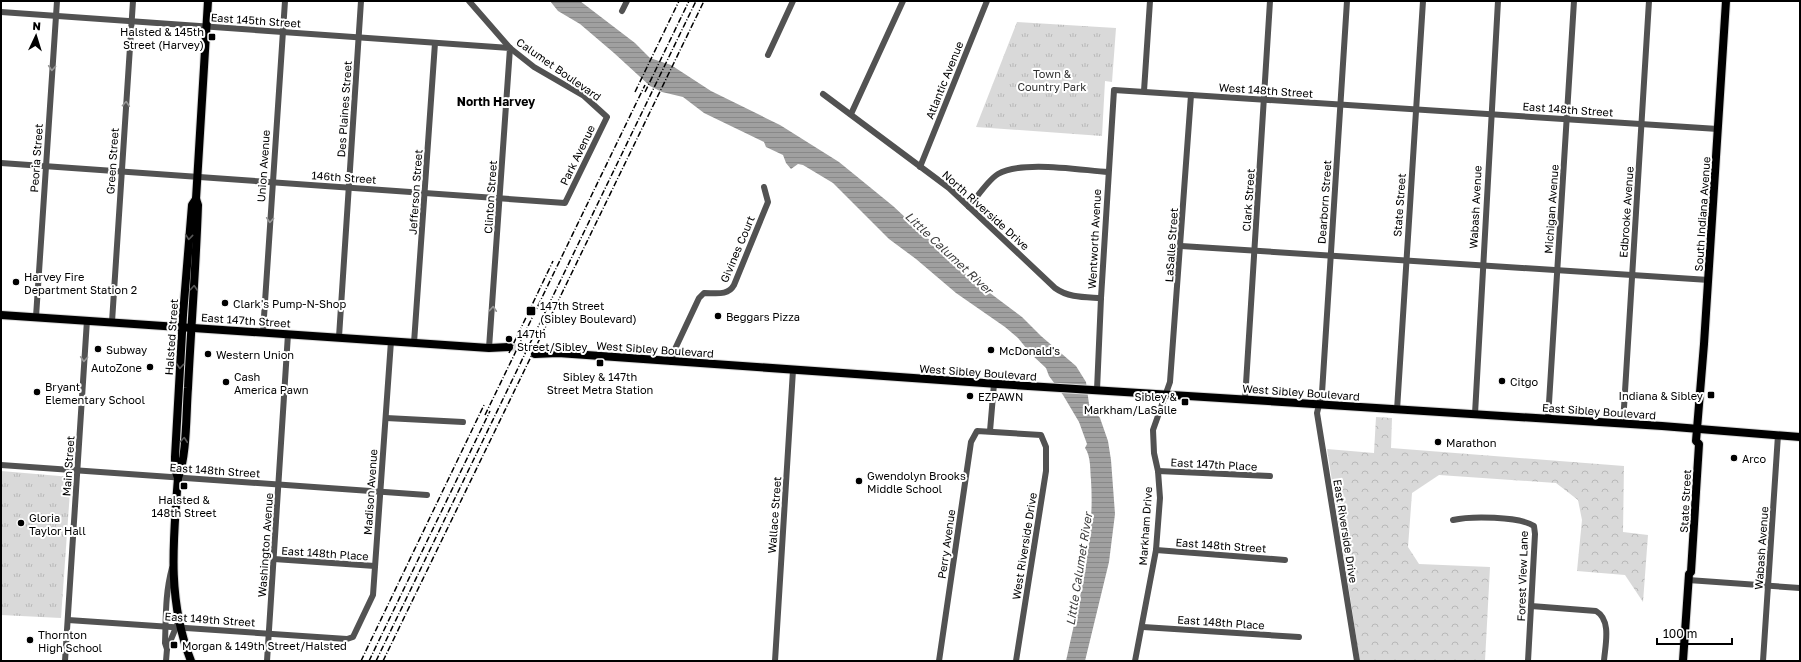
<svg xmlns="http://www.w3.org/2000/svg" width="1801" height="662" viewBox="0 0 1801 662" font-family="'Golos Text',sans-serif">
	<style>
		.grass { fill: url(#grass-tufts) }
		.forest { fill: url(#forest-crowns) }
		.water { fill: url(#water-rules) }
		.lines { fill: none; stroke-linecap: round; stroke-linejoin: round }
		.major-tunnel { stroke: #d9d9d9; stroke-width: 8; stroke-dasharray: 8 4; stroke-linecap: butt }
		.major-casing { stroke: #dbdbdb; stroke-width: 10 }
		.minor { stroke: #525252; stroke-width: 6 }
		.major { stroke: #000; stroke-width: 8 }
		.rail { stroke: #000; stroke-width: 1.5; stroke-dasharray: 6 2 1 2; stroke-linecap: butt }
		.oneway { stroke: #979797 }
		.oneway2 { stroke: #595959 }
		.poi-dot { fill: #000; stroke: #fff; stroke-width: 1.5 }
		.labels { text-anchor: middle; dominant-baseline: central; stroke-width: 4; stroke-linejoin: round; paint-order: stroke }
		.street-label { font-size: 11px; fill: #000; stroke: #fff }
		.poi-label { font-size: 11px; fill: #000; stroke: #fff; text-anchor: start }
		.park-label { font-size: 11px; fill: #303030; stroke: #fff }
		.neighbourhood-label { font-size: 12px; font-weight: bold; fill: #000; stroke: #fff }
		.water-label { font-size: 12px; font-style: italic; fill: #414141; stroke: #fff }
	</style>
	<defs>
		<pattern id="grass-tufts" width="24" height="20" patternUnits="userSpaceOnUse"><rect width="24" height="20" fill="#d9d9d9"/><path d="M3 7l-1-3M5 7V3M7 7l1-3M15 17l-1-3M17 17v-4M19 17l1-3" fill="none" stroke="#b8b8b8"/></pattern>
		<pattern id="forest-crowns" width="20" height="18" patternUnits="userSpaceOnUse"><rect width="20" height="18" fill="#d9d9d9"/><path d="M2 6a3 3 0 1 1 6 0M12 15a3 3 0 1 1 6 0" fill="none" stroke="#b8b8b8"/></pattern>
		<pattern id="water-rules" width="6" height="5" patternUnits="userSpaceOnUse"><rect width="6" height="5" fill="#a0a0a0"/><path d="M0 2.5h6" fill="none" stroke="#888"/></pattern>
	</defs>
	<rect width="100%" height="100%" fill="#fff"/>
	<g class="grass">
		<polygon points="1017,22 1116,28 1112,82 1105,81 1102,136 976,127"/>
		<polygon points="1,471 71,477 61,618 1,615"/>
	</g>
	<polygon class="forest" points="1376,417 1392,418 1391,448 1624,466 1623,532 1648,535 1643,602 1625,575 1577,571 1582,520 1578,500 1556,483 1439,475 1412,493 1408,547 1419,564 1490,567 1485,661 1360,661 1327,449 1374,453"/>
	<path class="water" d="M550,1H580L635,43L650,58L671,65L711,91L780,125L839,162L893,206L974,281L1022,317L1041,336L1076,366L1086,382L1089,404L1100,418L1108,441L1111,460L1115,514L1109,562L1085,661H1066C1079,601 1095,542 1091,480C1090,470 1091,456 1085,448L1087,444L1079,422L1063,395L1049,376L1046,368L1031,354L1018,338L1005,327L956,293L916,259L889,239L833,183L803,165L798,164L791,169L786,163L783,155L766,147L764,142L704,113L683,97L662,92L650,86L614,53L580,24L558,11Z"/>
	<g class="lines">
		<polyline class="major-tunnel" points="509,347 537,350"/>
		<defs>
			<g id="major">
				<polyline points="1,315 489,348 509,347"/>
				<polyline points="535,354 558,353 998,384 1662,426 1800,437"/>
				<polyline points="178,478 175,469 175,457 183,315 192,205 196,199"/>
				<path d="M191,661C167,600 173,542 178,478C187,457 186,412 188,388C191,327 196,266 198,205L196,199L208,1"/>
				<polyline points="1683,661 1689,574 1691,572 1699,444 1696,441 1704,344 1726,1"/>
			</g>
		</defs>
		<use href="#major" class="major-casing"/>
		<g class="minor">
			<polyline points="1347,1 1322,393 1317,413 1357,661"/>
			<polyline points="622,11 627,1"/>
			<polyline points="1,12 510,48 489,348"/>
			<polyline points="768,55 793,1"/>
			<polyline points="1144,91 1150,1"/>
			<path d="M823,94L949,188L1055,288C1069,298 1084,297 1101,298"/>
			<polyline points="851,114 903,1"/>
			<polyline points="1,163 565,203 607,117 584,96 534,67 510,48 469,1"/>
			<polyline points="920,167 987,1"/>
			<path d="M969,207C976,198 989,179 998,174C1022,160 1079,170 1108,172"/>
			<polyline points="1181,246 1709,280"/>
			<polyline points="36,317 57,1"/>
			<polyline points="112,322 133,1"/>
			<polyline points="263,332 285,1"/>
			<polyline points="339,337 361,1"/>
			<polyline points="414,343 435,43"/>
			<path d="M671,362L675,349L699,298L704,293C716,293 728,296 734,285L768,202L764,187"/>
			<polyline points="1097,390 1101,298 1114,90 1718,129"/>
			<polyline points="1245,400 1270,1"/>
			<polyline points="1397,410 1423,1"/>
			<polyline points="1475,414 1498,1"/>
			<polyline points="386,418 463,422"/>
			<polyline points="1548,419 1574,1"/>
			<polyline points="1623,424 1649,1"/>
			<polyline points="990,431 994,384"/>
			<polyline points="1,465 427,495"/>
			<polyline points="1158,471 1270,476"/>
			<path d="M1453,520C1470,516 1519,516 1534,526L1535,534L1528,661"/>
			<polyline points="1156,550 1285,560"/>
			<polyline points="274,559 375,566"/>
			<polyline points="1688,580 1800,588"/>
			<path d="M1531,606L1596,611C1612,620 1605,646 1604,661"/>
			<polyline points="68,620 347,639 353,637 373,595 391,341"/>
			<polyline points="1143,627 1299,637"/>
			<path d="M167,649L165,643C166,618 165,593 172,568"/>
			<polyline points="65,661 87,320"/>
			<polyline points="166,661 167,649 177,625"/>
			<polyline points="267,661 288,334"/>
			<polyline points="775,661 793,370"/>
			<polyline points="939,661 971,442 977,431 1041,435 1046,447 1046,471 1016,661"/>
			<polyline points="1135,661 1156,550 1160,498 1158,471 1154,453 1153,430 1170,382 1191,95"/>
			<polyline points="1763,661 1778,435"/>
		</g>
		<use href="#major" class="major"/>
		<g class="rail">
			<polyline points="635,92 679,1"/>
			<polyline points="645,92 689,1"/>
			<polyline points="509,353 553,261"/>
			<polyline points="485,415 645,85"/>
			<polyline points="361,661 484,405"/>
			<polyline points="369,661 490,411"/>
			<polyline points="376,661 696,1"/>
			<polyline points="383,661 704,1"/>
		</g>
	</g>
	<defs><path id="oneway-chevron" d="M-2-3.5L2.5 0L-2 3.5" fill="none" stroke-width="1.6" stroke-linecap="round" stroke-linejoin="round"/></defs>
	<g class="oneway">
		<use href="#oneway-chevron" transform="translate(52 68) rotate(94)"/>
		<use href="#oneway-chevron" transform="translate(126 104) rotate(-86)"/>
		<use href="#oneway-chevron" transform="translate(270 220) rotate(94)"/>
		<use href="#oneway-chevron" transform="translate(493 309) rotate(-86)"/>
		<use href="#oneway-chevron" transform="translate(84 359) rotate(93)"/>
	</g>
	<g class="oneway2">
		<use href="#oneway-chevron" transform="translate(189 237) rotate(96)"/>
		<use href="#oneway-chevron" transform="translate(194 288) rotate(-86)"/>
		<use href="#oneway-chevron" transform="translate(180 366) rotate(94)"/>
		<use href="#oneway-chevron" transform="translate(184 440) rotate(-85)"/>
	</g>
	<g class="poi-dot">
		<rect x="208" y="33" width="8" height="8" rx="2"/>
		<circle cx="16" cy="282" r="4"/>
		<circle cx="225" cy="303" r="4"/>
		<rect x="526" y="306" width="10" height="10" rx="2"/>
		<circle cx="718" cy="316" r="4"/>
		<circle cx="509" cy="339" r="4"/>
		<circle cx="98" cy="349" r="4"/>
		<circle cx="991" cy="350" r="4"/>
		<circle cx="208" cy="354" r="4"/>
		<rect x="596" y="359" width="8" height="8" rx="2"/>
		<circle cx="150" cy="367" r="4"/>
		<circle cx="1502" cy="381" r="4"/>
		<circle cx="226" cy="382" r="4"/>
		<circle cx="37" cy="392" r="4"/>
		<rect x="1707" y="391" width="8" height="8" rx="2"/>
		<circle cx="970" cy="396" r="4"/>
		<rect x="1181" y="398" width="8" height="8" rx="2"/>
		<circle cx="1438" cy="442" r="4"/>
		<circle cx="1734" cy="458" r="4"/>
		<circle cx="859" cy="481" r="4"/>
		<rect x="180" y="482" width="8" height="8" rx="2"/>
		<circle cx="21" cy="523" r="4"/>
		<circle cx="30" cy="640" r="4"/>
		<rect x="170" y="641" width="8" height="8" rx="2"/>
	</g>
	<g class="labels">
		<g class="street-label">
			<text transform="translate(256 20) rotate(4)">East 145th Street</text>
			<text transform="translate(559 69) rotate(35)">Calumet Boulevard</text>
			<text transform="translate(944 80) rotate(-68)">Atlantic Avenue</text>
			<text transform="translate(1266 90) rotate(4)">West 148th Street</text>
			<text transform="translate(344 109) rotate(-86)">Des Plaines Street</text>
			<text transform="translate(1568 109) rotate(4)">East 148th Street</text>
			<text transform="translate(577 155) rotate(-64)">Park Avenue</text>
			<text transform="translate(36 158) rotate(-86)">Peoria Street</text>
			<text transform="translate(112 161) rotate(-86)">Green Street</text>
			<text transform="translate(263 166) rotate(-86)">Union Avenue</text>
			<text transform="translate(344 177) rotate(4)">146th Street</text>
			<text transform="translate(415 192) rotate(-86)">Jefferson Street</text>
			<text transform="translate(490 197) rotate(-86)">Clinton Street</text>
			<text transform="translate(1248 200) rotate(-86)">Clark Street</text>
			<text transform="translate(1324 202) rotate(-86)">Dearborn Street</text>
			<text transform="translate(1399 205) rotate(-86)">State Street</text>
			<text transform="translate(1475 207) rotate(-87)">Wabash Avenue</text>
			<text transform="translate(1551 209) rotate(-86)">Michigan Avenue</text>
			<text transform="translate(986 210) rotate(42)">North Riverside Drive</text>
			<text transform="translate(1626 212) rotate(-86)">Edbrooke Avenue</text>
			<text transform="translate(1702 214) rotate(-86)">South Indiana Avenue</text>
			<text transform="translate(1094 239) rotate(-87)">Wentworth Avenue</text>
			<text transform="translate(1171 245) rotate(-86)">LaSalle Street</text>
			<text transform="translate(737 249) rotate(-67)">Givines Court</text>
			<text transform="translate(246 320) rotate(4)">East 147th Street</text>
			<text transform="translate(171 337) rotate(-86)">Halsted Street</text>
			<text transform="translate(655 349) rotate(4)">West Sibley Boulevard</text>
			<text transform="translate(978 372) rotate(4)">West Sibley Boulevard</text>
			<text transform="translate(1301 392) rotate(4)">West Sibley Boulevard</text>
			<text transform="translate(1599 411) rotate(4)">East Sibley Boulevard</text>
			<text transform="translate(1214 464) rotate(3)">East 147th Place</text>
			<text transform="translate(68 466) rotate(-86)">Main Street</text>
			<text transform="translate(215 470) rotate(4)">East 148th Street</text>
			<text transform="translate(370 492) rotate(-86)">Madison Avenue</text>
			<text transform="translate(1685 501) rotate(-87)">State Street</text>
			<text transform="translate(774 515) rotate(-86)">Wallace Street</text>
			<text transform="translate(1145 526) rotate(-86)">Markham Drive</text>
			<text transform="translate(1346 531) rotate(81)">East Riverside Drive</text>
			<text transform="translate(946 544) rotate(-82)">Perry Avenue</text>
			<text transform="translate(265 545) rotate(-86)">Washington Avenue</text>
			<text transform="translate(1221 545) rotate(4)">East 148th Street</text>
			<text transform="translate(1024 546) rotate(-81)">West Riverside Drive</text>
			<text transform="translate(1761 548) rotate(-86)">Wabash Avenue</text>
			<text transform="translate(325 553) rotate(4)">East 148th Place</text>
			<text transform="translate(1522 576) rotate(-88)">Forest View Lane</text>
			<text transform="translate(210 619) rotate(4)">East 149th Street</text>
			<text transform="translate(1221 622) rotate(4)">East 148th Place</text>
		</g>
		<g class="poi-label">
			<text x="204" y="31" text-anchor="end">Halsted &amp; 145th<tspan x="204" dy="13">Street (Harvey)</tspan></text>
			<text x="24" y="276">Harvey Fire<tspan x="24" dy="13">Department Station 2</tspan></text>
			<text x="233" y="303">Clark's Pump-N-Shop</text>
			<text x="540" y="305">147th Street<tspan x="540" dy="13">(Sibley Boulevard)</tspan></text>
			<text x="726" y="316">Beggars Pizza</text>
			<text x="517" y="333">147th<tspan x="517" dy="13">Street/Sibley</tspan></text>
			<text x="106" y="349">Subway</text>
			<text x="999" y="350">McDonald's</text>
			<text x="216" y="354">Western Union</text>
			<text x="142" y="367" text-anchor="end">AutoZone</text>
			<text x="234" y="376">Cash<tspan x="234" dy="13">America Pawn</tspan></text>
			<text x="600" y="376" text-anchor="middle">Sibley &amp; 147th<tspan x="600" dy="13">Street Metra Station</tspan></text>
			<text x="1510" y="381">Citgo</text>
			<text x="45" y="386">Bryant<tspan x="45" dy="13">Elementary School</tspan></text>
			<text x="1703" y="395" text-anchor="end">Indiana &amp; Sibley</text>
			<text x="978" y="396">EZPAWN</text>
			<text x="1177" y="396" text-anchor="end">Sibley &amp;<tspan x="1177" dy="13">Markham/LaSalle</tspan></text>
			<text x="1446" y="442">Marathon</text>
			<text x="1742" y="458">Arco</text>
			<text x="867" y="475">Gwendolyn Brooks<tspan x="867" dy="13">Middle School</tspan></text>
			<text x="184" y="499" text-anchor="middle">Halsted &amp;<tspan x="184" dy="13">148th Street</tspan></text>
			<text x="29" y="517">Gloria<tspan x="29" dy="13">Taylor Hall</tspan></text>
			<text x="38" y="634">Thornton<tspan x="38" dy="13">High School</tspan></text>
			<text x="182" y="645">Morgan &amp; 149th Street/Halsted</text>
		</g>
		<g class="park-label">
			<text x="1052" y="73">Town &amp;<tspan x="1052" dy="13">Country Park</tspan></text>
		</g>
		<g class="neighbourhood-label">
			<text x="496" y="101">North Harvey</text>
		</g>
		<g class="water-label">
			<text transform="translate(949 253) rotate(43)">Little Calumet River</text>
			<text transform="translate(1079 569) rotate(-81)">Little Calumet River</text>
		</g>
	</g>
	<rect width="1801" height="662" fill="none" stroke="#000000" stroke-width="4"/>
	<g transform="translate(36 36) rotate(4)" stroke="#ffffff" stroke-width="3" paint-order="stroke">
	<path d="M0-3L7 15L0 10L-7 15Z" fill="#000000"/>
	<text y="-6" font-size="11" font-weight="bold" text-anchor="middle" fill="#000000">N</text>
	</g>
	<path d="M1657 638v6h75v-6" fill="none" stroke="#000000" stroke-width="2"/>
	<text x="1663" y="638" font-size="12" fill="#000000" stroke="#ffffff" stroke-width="3" paint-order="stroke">100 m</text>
</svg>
